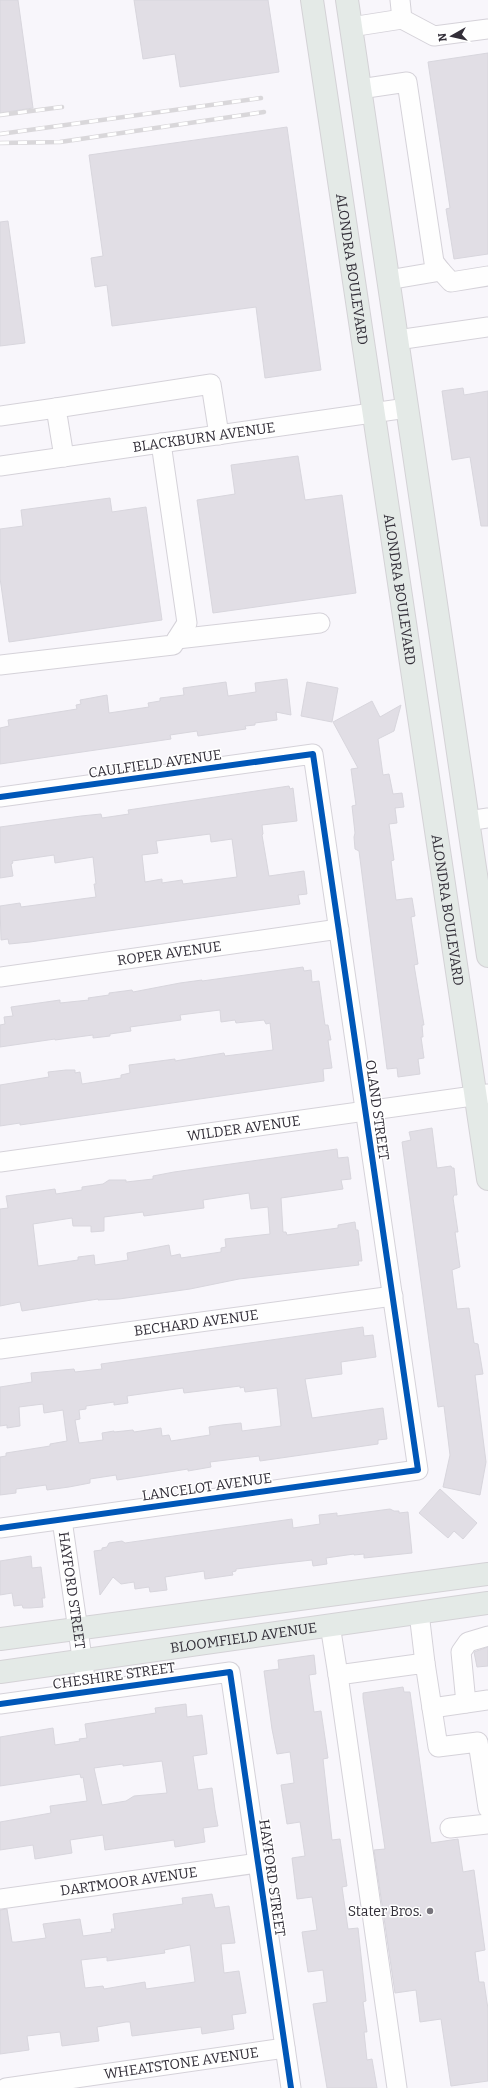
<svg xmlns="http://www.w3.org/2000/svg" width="488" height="2088" viewBox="0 0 488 2088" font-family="Bitter,serif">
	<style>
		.building { fill: #e1dee5; stroke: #d8d6dd; fill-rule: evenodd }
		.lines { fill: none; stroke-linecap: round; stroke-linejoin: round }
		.minor-casing { stroke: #d5d2d9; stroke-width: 21 }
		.major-casing { stroke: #d4d2d6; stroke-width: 24 }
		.minor { stroke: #fefefe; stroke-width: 19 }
		.major { stroke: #e4eae7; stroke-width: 22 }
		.rail-casing { stroke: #d9d7da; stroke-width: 4.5 }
		.rail { stroke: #fff; stroke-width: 3; stroke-dasharray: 9; stroke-linecap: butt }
		.cycleway-casing { stroke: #fff; stroke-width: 8 }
		.cycleway { stroke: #0057b8; stroke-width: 6 }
		.poi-dot { fill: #77747c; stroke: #fff; stroke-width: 1.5 }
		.labels { text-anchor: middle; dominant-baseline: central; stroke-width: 3; stroke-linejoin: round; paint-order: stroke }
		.street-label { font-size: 14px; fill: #322e38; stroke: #fff }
		.poi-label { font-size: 14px; fill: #322e38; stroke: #fff; text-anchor: end }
	</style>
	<rect width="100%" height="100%" fill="#f8f6fb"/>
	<g class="building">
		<polygon points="0,0 18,0 33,108 0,113"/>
		<polygon points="134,0 268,0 279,72 180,87 175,54 143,59"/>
		<polygon points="488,53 488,254 454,259 446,209 450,208 428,62"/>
		<polygon points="287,127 321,370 265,378 256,307 112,326 107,285 95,287 91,258 103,256 89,155"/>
		<polygon points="8,221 25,343 0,346 0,222"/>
		<polygon points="463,388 464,395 488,391 488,526 481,526 470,457 452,460 442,391"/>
		<polygon points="298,456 305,500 342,495 356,593 213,613 197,500 235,494 231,465"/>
		<polygon points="110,498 112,512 146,507 162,620 9,642 0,578 0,529 23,526 21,510"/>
		<polygon points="287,679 291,715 276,712 277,720 255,723 255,725 245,726 246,729 198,736 197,731 170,735 171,739 0,764 0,728 9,726 8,720 77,709 76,705 81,704 80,700 91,698 107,695 109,713 149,707 148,703 160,701 160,698 184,695 183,688 226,682 228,696 256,692 255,683"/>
		<polygon points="307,682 338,688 332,722 301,716"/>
		<polygon points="372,701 380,717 401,705 394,731 378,739 383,775 389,774 393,794 402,793 404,807 395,808 397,823 389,824 394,860 391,861 396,900 412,898 415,916 411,917 418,964 414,965 424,1025 422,1025 423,1037 421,1037 424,1058 418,1059 420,1074 398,1077 397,1068 387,1069 359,851 355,849 354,837 355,833 352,806 356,805 351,769 358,768 333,722"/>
		<path d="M289,786L290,789L293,788L297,821L262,825L263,834L262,835L269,876L304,871L307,894L298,895L300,904L30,942L9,944L8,939L1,940L0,906L20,903L21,907L96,897L94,884H96L93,857L55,863L54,855L12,861L13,863L11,864L13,876L0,878V827L81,816L101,814L102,818L129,814L128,810ZM210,834L211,842L232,839L237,877L183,884L182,880L162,883V879L145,882L142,855L158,853L156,841Z"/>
		<polygon points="303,967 304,971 311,970 312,982 319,981 325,1025 328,1025 331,1040 328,1040 332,1068 323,1069 324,1081 20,1125 20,1123 0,1126 0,1085 49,1077 48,1072 66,1070 75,1070 75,1073 80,1072 82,1084 121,1078 121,1075 130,1073 129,1065 175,1059 175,1061 224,1053 225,1056 273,1050 270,1023 266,1024 264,1020 236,1023 235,1020 221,1022 220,1010 180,1015 181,1020 130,1027 131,1031 110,1034 110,1036 93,1038 93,1035 55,1040 55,1039 0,1047 0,1025 5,1024 4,1017 13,1016 11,1007 60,1000 60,1003 89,1000 88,998 109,995 109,993 132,990 133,992 180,983 202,980 202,981"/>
		<polygon points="432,1128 437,1168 451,1166 452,1168 454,1168 457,1195 454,1195 453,1198 458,1232 455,1232 460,1267 452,1270 457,1309 469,1308 474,1343 478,1344 483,1374 475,1375 486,1462 480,1495 443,1487 450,1455 444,1406 438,1407 402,1142 411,1140 409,1132"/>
		<path d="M337,1149L338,1158L348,1157L351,1179L341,1180L343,1189L281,1198L283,1232H286L287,1235L338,1228V1225L355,1222L356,1230H358L362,1261H358L359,1265L239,1279L190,1289L119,1299L98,1300V1299L22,1311L20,1302L0,1306V1209L8,1208L6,1196L55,1189L56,1194L82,1190V1187L103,1184L109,1180H126V1182L153,1179V1176L174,1172ZM249,1193L251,1209L268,1207L270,1234L225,1239L226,1247L221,1248V1252L181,1258L180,1254L171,1256L169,1245L127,1253L128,1260L95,1265L94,1255L78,1257V1260L38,1266L33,1224L72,1218L73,1226H91V1232L104,1231V1217L143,1212L144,1216L204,1208L203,1200Z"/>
		<path d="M363,1327L364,1336L373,1335L376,1357L341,1362L342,1374L305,1379L312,1418L383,1408L387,1439L378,1440V1444L260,1461L259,1456L210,1462L211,1467L188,1471V1469L117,1480L116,1475L90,1479V1483L69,1487L47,1490L46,1485L16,1489V1493L0,1495V1457L6,1456V1453L50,1446V1444L67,1441L63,1410L44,1413L43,1404L19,1407L20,1426L7,1428V1425L0,1426V1387L32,1382L31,1373L74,1369L75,1372L102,1369L101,1364ZM240,1386V1388L244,1387L245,1392L277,1388L281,1426L242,1431L241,1423L222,1425L209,1427L210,1435L171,1441L169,1435L162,1436L161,1428L134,1432L133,1430L114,1432V1431L102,1433L103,1440L79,1443L75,1420L80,1419L79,1410L86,1409V1406L114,1402V1405L128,1403L127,1396L183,1388L184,1393Z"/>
		<polygon points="440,1489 477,1523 463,1539 454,1531 448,1538 419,1513"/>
		<polygon points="390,1509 394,1511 399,1511 399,1513 408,1512 412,1553 364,1558 364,1554 354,1555 354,1554 326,1558 327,1564 313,1566 312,1560 276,1564 236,1569 236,1571 232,1572 233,1575 205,1579 204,1571 165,1577 167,1590 150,1592 149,1587 135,1589 134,1582 121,1584 113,1577 100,1595 94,1551 102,1550 102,1548 107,1547 109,1543 122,1541 125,1543 292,1519 293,1528 320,1524 319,1515 337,1513 337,1516"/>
		<polygon points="31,1556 32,1568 41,1567 45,1598 42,1598 43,1607 30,1608 23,1608 22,1605 14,1606 12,1593 0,1595 0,1561"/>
		<polygon points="488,1647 488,1666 477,1667 474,1652"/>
		<polygon points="314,1655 316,1674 309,1675 314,1712 321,1711 328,1758 323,1759 332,1840 340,1839 347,1886 342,1887 348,1929 358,1928 366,2001 363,2002 367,2032 364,2032 367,2060 372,2059 377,2088 327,2088 313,2004 327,2002 323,1970 308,1972 302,1932 317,1930 312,1897 297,1899 292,1858 305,1856 300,1822 287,1824 281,1785 294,1783 290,1752 277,1754 272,1729 264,1671 279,1669 278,1660"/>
		<polygon points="403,1687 404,1692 410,1692 431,1843 458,1839 463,1872 474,1870 485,1950 475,1952 479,1982 484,1982 488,2009 488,2081 451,2086 441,2019 420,2022 416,1990 395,1993 374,1850 385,1849 363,1698 363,1693"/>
		<path d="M186,1704L187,1717L202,1715L207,1754L193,1756L198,1790L212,1788L215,1810L218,1826L203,1828L205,1842L175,1847L174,1840L105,1850L103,1835L70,1840L72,1853L35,1859L33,1845L0,1850V1822L51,1813L50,1806L87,1801L83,1777L81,1778L80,1774L0,1786V1737L53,1728L55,1745L80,1741L79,1739L87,1738L85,1724L156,1713L155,1708ZM162,1761L167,1793L134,1796L126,1801L102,1805L94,1768L123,1764V1766Z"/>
		<path d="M212,1894L215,1908L229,1906L235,1943L221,1944L224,1973L239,1971L246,2013L232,2015L234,2029L202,2034L201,2027L132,2036L130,2022H126L97,2027L99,2041L62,2046L60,2032L27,2036L29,2050L0,2054V1910L7,1909L12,1942H16L46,1938L43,1924L80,1919L83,1936L112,1932L111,1929H115L113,1914L183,1904L182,1898ZM190,1945L195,1982L146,1989L145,1982L104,1989L103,1986L85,1988L81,1960L107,1957V1961L165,1953L164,1950Z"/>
	</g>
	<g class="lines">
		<defs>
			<g id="minor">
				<polyline points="400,0 402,19 434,36 488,29"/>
				<polyline points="351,27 402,19"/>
				<polyline points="360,89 407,82 434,262 441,271 388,280"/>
				<polyline points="441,271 451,282 488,276"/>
				<polyline points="397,340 488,327"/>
				<polyline points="0,416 56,408"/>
				<polyline points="64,457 56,408 211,384 219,435"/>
				<path id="s1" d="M0,466L407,408"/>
				<polyline points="177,639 320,623"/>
				<polyline points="0,665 173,645 187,623 161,443"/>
				<polyline points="0,797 313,754 418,1470 0,1528"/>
				<polyline points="468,821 488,818"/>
				<path id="s2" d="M0,977L339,929"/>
				<path id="s3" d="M0,1162L488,1094"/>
				<path id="s4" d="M0,1349L393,1296"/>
				<path id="s5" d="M62,1520L87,1692"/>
				<polyline points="419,1613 425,1663"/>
				<polyline points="330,1625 338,1675"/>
				<polyline points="466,1703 461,1652 468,1642 488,1636"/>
				<polyline points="0,1704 230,1672 291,2088"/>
				<polyline points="432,1708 488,1700"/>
				<polyline points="450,1828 488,1824"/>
				<path id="s6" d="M0,1899L258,1863"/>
				<path id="s7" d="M6,2088L285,2048"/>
				<polyline points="397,2088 338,1675 425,1663 438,1747 478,1742 488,1808"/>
			</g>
			<g id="major">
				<path id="s8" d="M312,0L488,1179"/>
				<polyline points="347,0 488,956"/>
				<polyline points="0,1639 488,1574"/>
				<path id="s9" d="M0,1672L488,1603"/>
			</g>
		</defs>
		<use href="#minor" class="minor-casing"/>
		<use href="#major" class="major-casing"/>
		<use href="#minor" class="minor"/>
		<use href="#major" class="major"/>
		<defs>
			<g id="rail">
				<polyline points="0,115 62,107"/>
				<polyline points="0,134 261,98"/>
				<polyline points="0,143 60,142 264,112"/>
			</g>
		</defs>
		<use href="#rail" class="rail-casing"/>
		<use href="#rail" class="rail"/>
		<defs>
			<g id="cycleway">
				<polyline points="0,797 313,754 418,1470 0,1528"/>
				<polyline points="0,1704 230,1672 291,2088"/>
			</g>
		</defs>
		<use href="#cycleway" class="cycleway-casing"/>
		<use href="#cycleway" class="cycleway"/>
	</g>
	<circle class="poi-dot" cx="430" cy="1911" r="4"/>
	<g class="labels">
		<g class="street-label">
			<text stroke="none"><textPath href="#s8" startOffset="272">ALONDRA BOULEVARD</textPath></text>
			<text stroke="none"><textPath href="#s1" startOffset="206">BLACKBURN AVENUE</textPath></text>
			<text stroke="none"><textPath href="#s8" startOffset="596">ALONDRA BOULEVARD</textPath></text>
			<text transform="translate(155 764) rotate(-8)">CAULFIELD AVENUE</text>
			<text stroke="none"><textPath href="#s8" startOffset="920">ALONDRA BOULEVARD</textPath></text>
			<text stroke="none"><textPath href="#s2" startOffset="171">ROPER AVENUE</textPath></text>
			<text transform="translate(377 1110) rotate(82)">OLAND STREET</text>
			<text stroke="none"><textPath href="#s3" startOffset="246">WILDER AVENUE</textPath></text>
			<text stroke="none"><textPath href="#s4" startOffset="198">BECHARD AVENUE</textPath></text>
			<text transform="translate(207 1487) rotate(-8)">LANCELOT AVENUE</text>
			<text stroke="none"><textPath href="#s5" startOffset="71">HAYFORD STREET</textPath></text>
			<text stroke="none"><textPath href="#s9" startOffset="246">BLOOMFIELD AVENUE</textPath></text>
			<text transform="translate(114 1676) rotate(-8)">CHESHIRE STREET</text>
			<text transform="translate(272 1878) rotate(82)">HAYFORD STREET</text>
			<text stroke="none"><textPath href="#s6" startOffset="130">DARTMOOR AVENUE</textPath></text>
			<text stroke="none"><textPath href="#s7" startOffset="177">WHEATSTONE AVENUE</textPath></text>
		</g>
		<g class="poi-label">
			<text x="422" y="1911">Stater Bros.</text>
		</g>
	</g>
	<g transform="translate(452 36) rotate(262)" stroke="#ffffff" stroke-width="3" paint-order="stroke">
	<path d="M0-3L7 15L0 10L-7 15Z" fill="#322e38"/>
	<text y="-6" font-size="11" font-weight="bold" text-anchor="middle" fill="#322e38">N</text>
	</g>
</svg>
